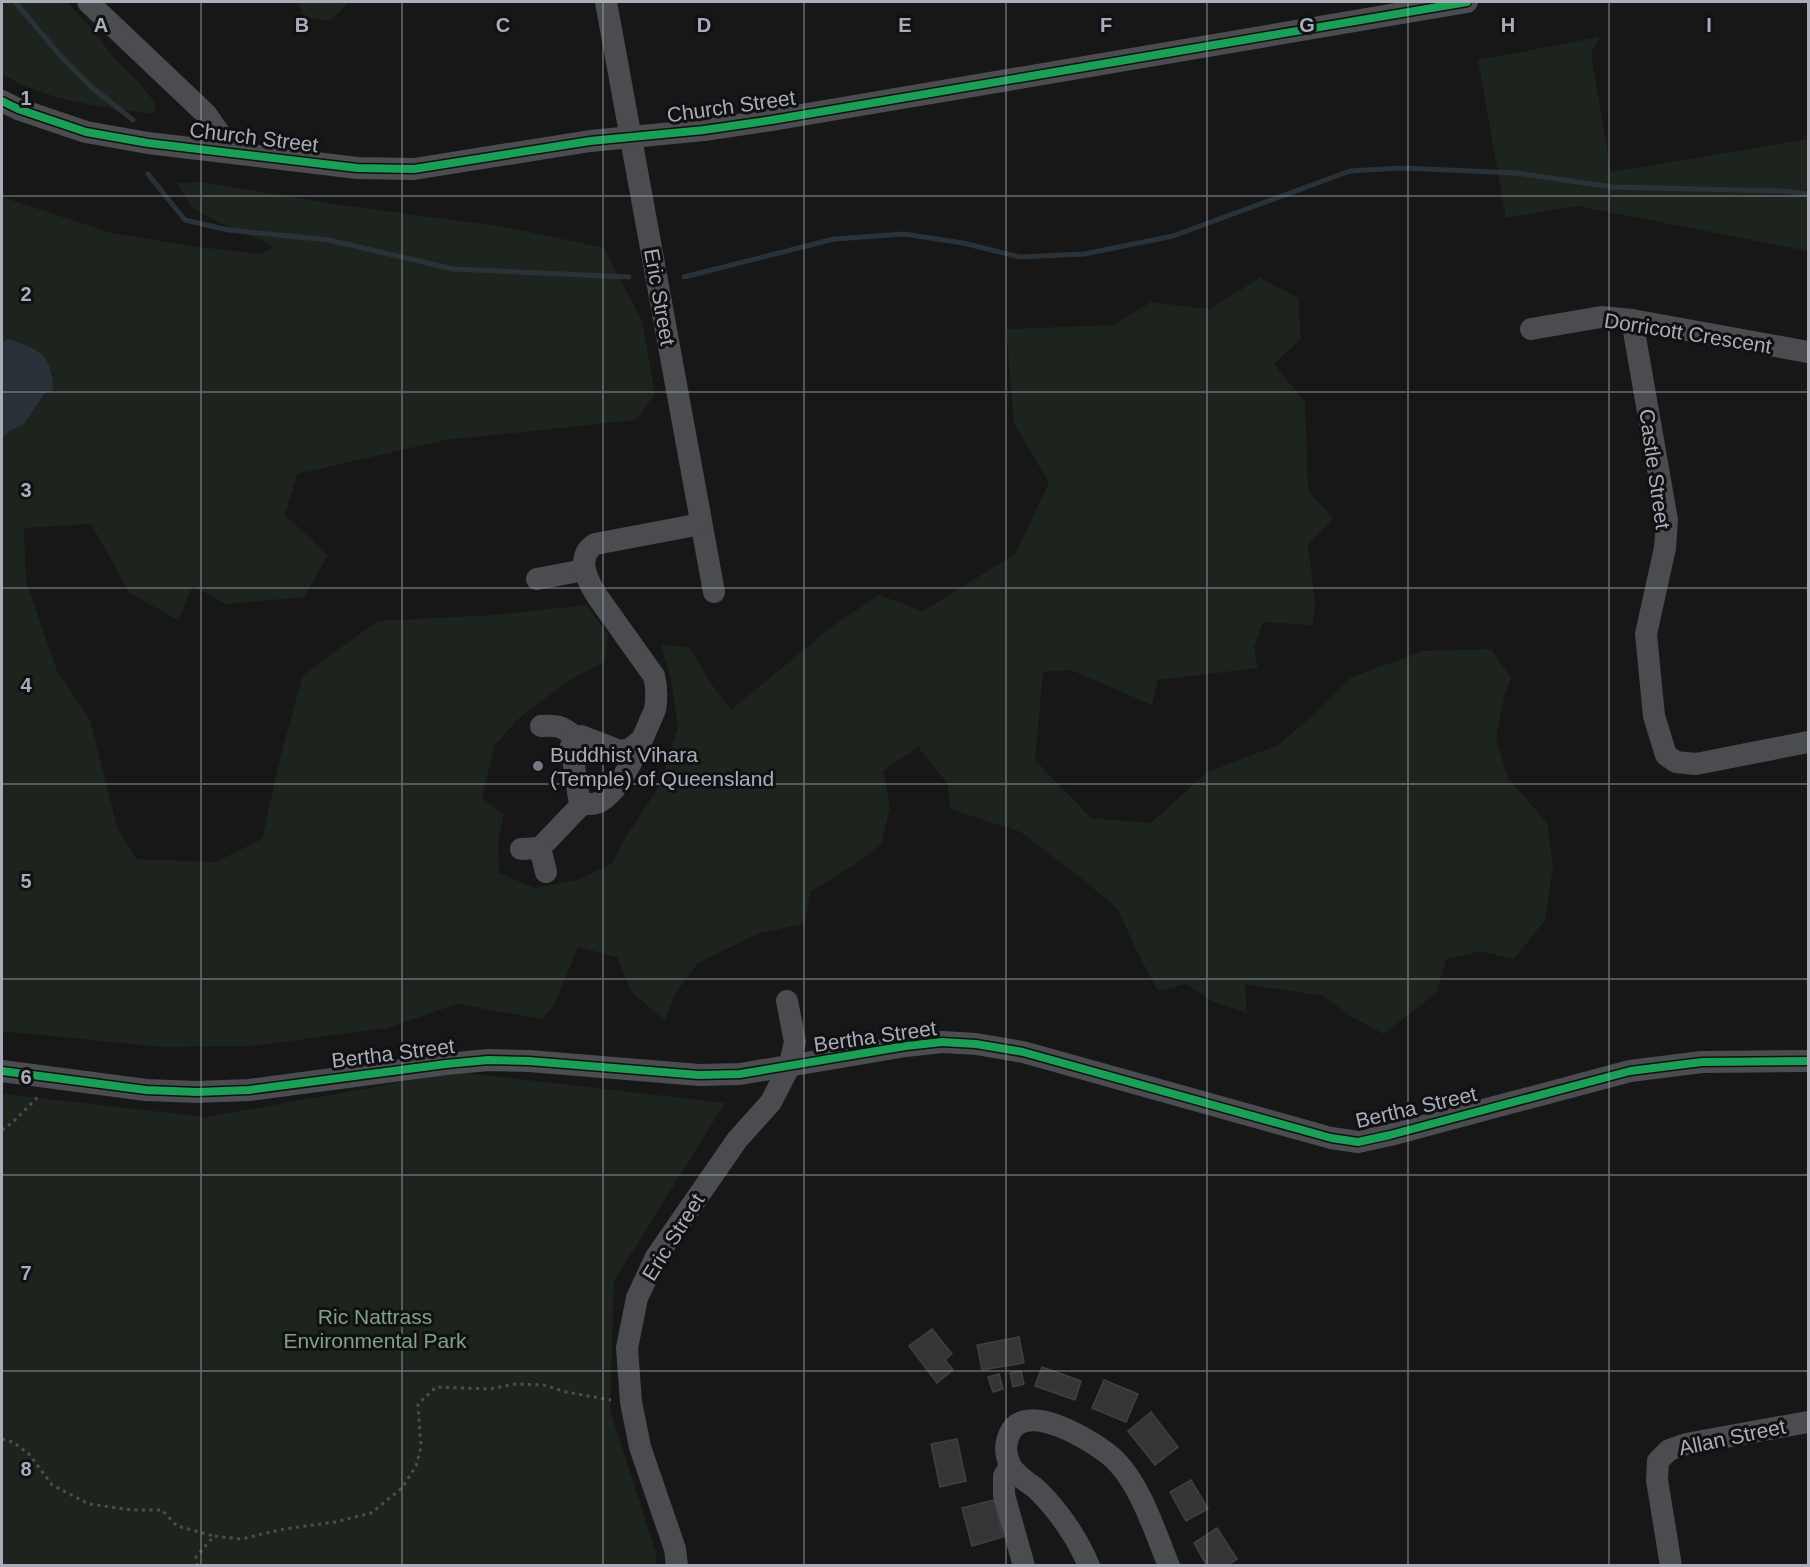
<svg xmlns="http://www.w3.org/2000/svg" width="1810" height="1567" viewBox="0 0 1810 1567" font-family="Arial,sans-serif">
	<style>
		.green { fill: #1d241e }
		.water { fill: #2a3239 }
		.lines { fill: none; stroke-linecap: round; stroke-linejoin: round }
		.stream { stroke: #2a3239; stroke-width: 5 }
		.building { fill: #353536; stroke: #3f4043; stroke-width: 1.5 }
		.path { stroke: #4d4e52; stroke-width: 3; stroke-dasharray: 3 4.5; stroke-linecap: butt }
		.minor { stroke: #4b4c50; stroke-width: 22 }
		.cycleway-casing { stroke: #111113; stroke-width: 11 }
		.cycleway { stroke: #1a9f57; stroke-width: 8 }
		.grid { fill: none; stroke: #a8adb8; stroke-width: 1.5; stroke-opacity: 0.55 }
		.poi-dot { fill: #757880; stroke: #111113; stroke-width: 2 }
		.labels { text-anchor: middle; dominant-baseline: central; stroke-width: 6; stroke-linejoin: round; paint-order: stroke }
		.street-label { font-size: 21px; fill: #a8adb8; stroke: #111113 }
		.poi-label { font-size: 21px; fill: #a8adb8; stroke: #111113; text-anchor: start }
		.park-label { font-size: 21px; fill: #7fa381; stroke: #111113 }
		.grid-label { font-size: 20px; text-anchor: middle; font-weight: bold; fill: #a8adb8; stroke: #111113; stroke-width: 6; stroke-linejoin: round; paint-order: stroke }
	</style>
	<rect width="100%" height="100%" fill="#171717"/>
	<g class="green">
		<path d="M2,2H67L97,35L114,59L135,78L152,99L156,108L153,114C104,107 45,101 2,74Z"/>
		<polygon points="298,2 349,2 330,21 304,17"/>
		<polygon points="1599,37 1591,54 1611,172 1808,139 1808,251 1577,206 1506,218 1478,60"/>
		<path d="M203,182L341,205L506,227L604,248L642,321L655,394L636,420L445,440L297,474L285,515L328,555L304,597L226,604L193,586L178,620L130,593L91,524L24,528L26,581L57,671L90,720L118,830L136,859L216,862L262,839L282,751L303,675L378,621L495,615L587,605L608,635L605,662L568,681L517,720L495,745L482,798L504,814L498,841L499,873L535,888L578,880L612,863L626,837L660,785L678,727L671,680L661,645L690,647L712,685L731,710L834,625L879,595L923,611L1015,554L1049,483L1014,423L1006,329L1113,325L1151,302L1209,309L1260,278L1298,298L1301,339L1274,364L1305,402L1308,490L1333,519L1308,544L1315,601L1313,625L1263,622L1254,648L1258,668L1158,680L1152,705L1071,670L1043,672L1035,760L1091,818L1151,823L1206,773L1278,745L1317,712L1352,677L1424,651L1491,649L1511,678L1504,696L1496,739L1508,778L1547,823L1553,866L1545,920L1514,959L1481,951L1446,959L1437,992L1384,1034L1350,1016L1323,996L1245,984L1247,1013L1214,1002L1186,984L1158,991L1134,946L1118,909L1080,877L1021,832L950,809L948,784L918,747L883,771L890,807L881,844L863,859L810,892L805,923L758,934L698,963L675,994L665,1021L632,992L617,957L578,947L554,1006L542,1019L457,1004L387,1028L253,1046L161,1047L2,1031V438L8,432L24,424L44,394L53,375C43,348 34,348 8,339L2,342V197L111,233L191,246L261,254L274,246L220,223L191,207L177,183Z"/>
		<polygon points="458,1072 725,1103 614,1281 610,1410 656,1553 657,1565 2,1566 2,1094 206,1117"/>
	</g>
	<path class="water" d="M8,339C39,348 53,356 53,390L44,394L24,424L8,432L2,438V342Z"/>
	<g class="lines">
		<g class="stream">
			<polyline points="15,2 58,53 90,86 133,120"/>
			<polyline points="148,174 185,220 228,230 329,240 453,269 629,277"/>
			<polyline points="684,277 834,239 904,234 963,243 1020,257 1084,254 1173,236 1350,171 1402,168 1517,173 1612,187 1784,191 1808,194"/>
		</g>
	</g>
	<g class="building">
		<polygon points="932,1329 952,1354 945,1360 953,1370 937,1383 909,1346"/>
		<polygon points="1019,1337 1024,1363 982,1370 977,1345"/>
		<polygon points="1042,1367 1081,1381 1075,1400 1035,1386"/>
		<polygon points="1021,1371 1024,1384 1013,1387 1010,1373"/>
		<polygon points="999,1374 1003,1389 993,1392 988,1377"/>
		<polygon points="1104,1380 1138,1394 1126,1422 1092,1408"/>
		<polygon points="1151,1412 1178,1447 1155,1465 1128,1431"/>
		<polygon points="957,1439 966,1481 940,1487 931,1444"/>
		<polygon points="1191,1480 1208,1509 1186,1521 1170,1492"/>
		<polygon points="994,1500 1003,1537 972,1546 962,1508"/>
		<polygon points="1217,1528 1237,1559 1227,1566 1207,1566 1194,1543"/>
	</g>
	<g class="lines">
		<g class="path">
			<polyline points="2,1130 13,1122 36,1099 38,1094"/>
			<polyline points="2,1439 13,1442 29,1454 52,1485 89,1504 132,1510 162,1510 177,1526 214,1536"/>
			<polyline points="197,1566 196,1557 214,1536 241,1539 284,1529 335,1522 371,1513 402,1488 416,1466 421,1447 418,1404 436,1387 490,1389 515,1384 544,1385 566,1392 611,1400"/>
		</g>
		<g class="minor">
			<polyline points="88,2 206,114 220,134 227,152"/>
			<polyline points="606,2 714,592"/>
			<polyline points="2,101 18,109 86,132 148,143 357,168 414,169 590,141 704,130 772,120 1467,2"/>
			<polyline points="1632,320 1667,520 1665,548 1646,634 1654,716 1666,755 1676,762 1696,764 1808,742"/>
			<polyline points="1531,329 1601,317 1632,320 1808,352"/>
			<polyline points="537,579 584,570"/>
			<path d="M541,726C558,725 562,726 575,737"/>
			<path d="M641,740L630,749L620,751L581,736L575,737L571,746L579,798C582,803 584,804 590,804C619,805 644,733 655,710C657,698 657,688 654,676L597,596C587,580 575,557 595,544L701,524"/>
			<polyline points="540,848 583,803"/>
			<polyline points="521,849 540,848 546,872"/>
			<polyline points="2,1071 146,1090 197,1092 249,1090 446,1064 488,1060 529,1061 699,1075 740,1074 906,1046 942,1042 976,1044 1023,1052 1331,1138 1358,1142 1390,1135 1630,1071 1702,1062 1808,1061"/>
			<polyline points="1010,1466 1004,1476 1004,1495 1024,1566"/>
			<polyline points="677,1566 675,1549 640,1447 631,1402 627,1348 637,1298 656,1257 737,1140 771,1102 789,1067 795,1042 787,1001"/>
			<path d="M1089,1566C1079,1542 1064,1519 1047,1500C1043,1496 1039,1491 1034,1487C1025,1480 1013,1474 1009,1462C1005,1453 1005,1445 1009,1435C1024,1397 1097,1443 1115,1460C1141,1486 1155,1532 1169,1566"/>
			<polyline points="1671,1566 1657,1480 1658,1461 1669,1450 1686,1444 1808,1422"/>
		</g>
		<defs>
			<g id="cycleway">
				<polyline points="2,101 18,109 86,132 148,143 357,168 414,169 590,141 704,130 772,120 1467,2"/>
				<polyline points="2,1071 146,1090 197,1092 249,1090 446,1064 488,1060 529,1061 699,1075 740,1074 906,1046 942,1042 976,1044 1023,1052 1331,1138 1358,1142 1390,1135 1630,1071 1702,1062 1808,1061"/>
			</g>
		</defs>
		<use href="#cycleway" class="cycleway-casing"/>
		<use href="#cycleway" class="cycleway"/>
	</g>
	<path class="grid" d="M201,2V1566M402,2V1566M603,2V1566M804,2V1566M1006,2V1566M1207,2V1566M1408,2V1566M1609,2V1566M2,196H1808M2,392H1808M2,588H1808M2,784H1808M2,979H1808M2,1175H1808M2,1371H1808"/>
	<circle class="poi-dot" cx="538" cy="766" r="6"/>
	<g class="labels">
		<g class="street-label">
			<text transform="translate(731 106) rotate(-8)">Church Street</text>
			<text transform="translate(254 137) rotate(7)">Church Street</text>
			<text transform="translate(660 297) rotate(80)">Eric Street</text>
			<text transform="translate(1688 333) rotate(9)">Dorricott Crescent</text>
			<text transform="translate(1655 469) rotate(82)">Castle Street</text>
			<text transform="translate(875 1036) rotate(-8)">Bertha Street</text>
			<text transform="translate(393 1053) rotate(-7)">Bertha Street</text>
			<text transform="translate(1416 1107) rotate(-13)">Bertha Street</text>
			<text transform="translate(673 1237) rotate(-58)">Eric Street</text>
			<text transform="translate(1732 1437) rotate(-12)">Allan Street</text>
		</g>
		<g class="poi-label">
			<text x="550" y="754">Buddhist Vihara<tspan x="550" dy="24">(Temple) of Queensland</tspan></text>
		</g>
		<g class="park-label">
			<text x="375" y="1316">Ric Nattrass<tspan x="375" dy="24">Environmental Park</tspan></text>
		</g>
	</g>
	<g class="grid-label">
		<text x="101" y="32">A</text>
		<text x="302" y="32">B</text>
		<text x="503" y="32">C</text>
		<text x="704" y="32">D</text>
		<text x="905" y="32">E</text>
		<text x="1106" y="32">F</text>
		<text x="1307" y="32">G</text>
		<text x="1508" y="32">H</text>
		<text x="1709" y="32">I</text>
		<text x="26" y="105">1</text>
		<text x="26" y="301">2</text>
		<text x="26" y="497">3</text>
		<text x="26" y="692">4</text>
		<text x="26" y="888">5</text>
		<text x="26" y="1084">6</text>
		<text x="26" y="1280">7</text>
		<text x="26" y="1476">8</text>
	</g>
	<rect width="1810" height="1567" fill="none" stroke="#a8adb8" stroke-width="6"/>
</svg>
